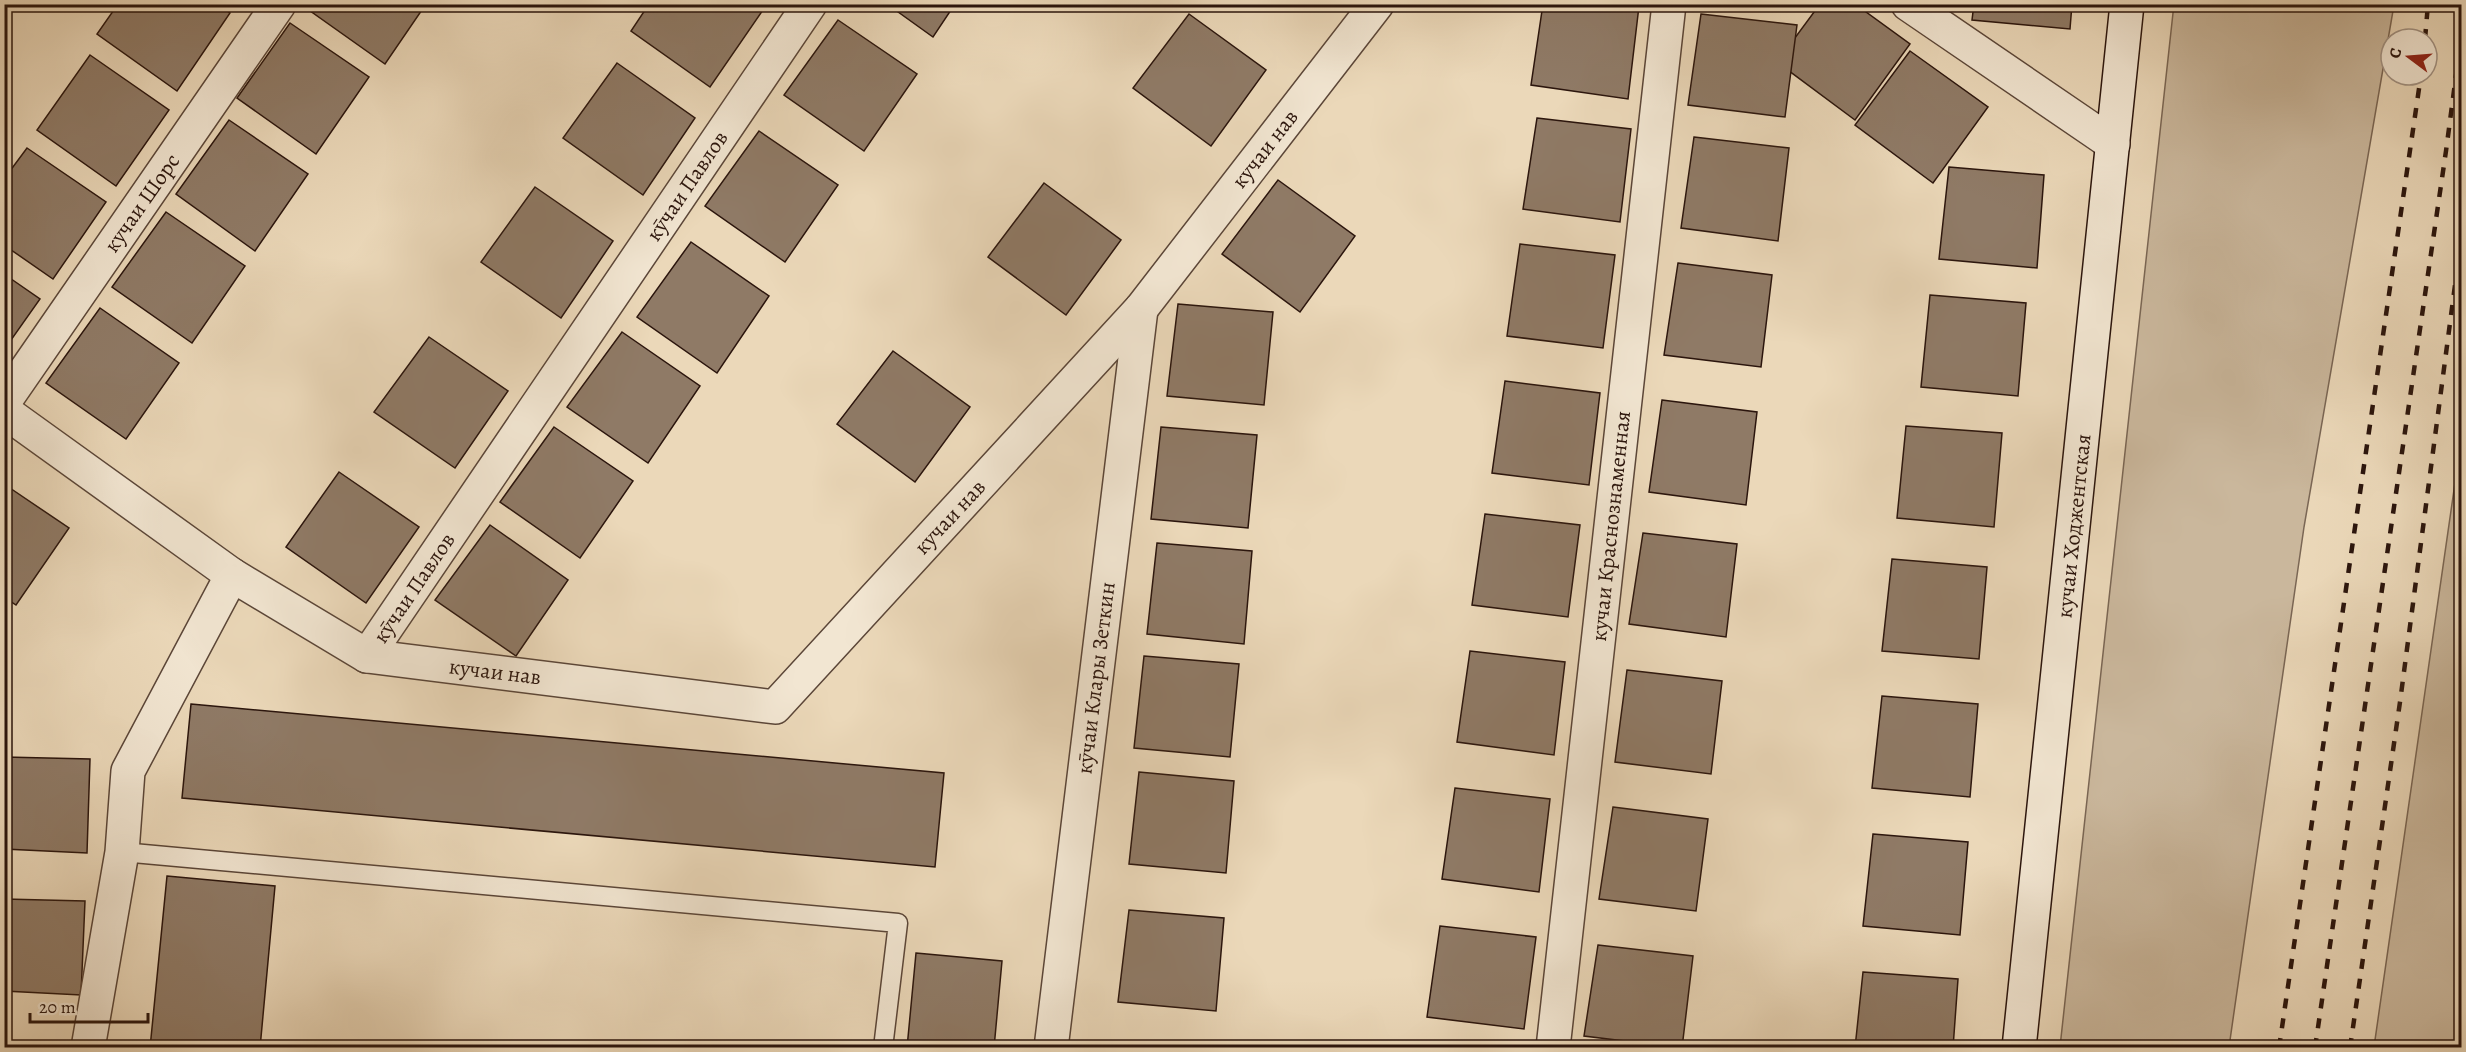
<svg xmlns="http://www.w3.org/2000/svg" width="2466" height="1052" viewBox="0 0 2466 1052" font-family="Alegreya,serif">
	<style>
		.green { fill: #cab79c; stroke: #7a6654; stroke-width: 1.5 }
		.building { fill: #8f7a66; stroke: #2b150d; stroke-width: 1.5 }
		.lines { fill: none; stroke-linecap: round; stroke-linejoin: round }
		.lane-casing { stroke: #5b4638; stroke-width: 21 }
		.street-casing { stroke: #5b4638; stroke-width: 36 }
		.secondary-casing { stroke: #2b150d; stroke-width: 36 }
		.lane { stroke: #f2e6d2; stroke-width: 18 }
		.street { stroke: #f2e6d2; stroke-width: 33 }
		.secondary { stroke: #f2e6d2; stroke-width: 33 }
		.rail { stroke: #2b150d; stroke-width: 4.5; stroke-dasharray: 10 10; stroke-linecap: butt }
		.labels { text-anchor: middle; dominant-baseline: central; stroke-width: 6; stroke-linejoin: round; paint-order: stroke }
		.street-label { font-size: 22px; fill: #2b150d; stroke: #f2e6d2 }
	</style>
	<rect width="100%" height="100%" fill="#ebd8b9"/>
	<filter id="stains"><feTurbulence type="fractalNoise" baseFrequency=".00333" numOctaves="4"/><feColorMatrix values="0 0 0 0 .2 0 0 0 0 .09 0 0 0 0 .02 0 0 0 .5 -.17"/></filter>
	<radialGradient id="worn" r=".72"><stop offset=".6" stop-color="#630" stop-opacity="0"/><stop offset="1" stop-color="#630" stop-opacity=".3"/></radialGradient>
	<g class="green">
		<polygon points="2174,4 2394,5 2304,527 2229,1047 2060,1047"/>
		<polygon points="2461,441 2461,1047 2374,1047"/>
	</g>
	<g class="building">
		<polygon points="118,4 217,4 230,13 177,91 97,34"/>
		<polygon points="308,4 426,4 385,64 306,8"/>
		<polygon points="649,4 755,4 763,10 710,87 631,31"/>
		<polygon points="887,4 955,4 933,37"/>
		<polygon points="1543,4 1639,6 1628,99 1531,85"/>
		<polygon points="1820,4 1855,4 1910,44 1855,120 1777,62"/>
		<polygon points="1974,4 2072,4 2070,29 1972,20"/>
		<polygon points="1189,14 1266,70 1211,146 1133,88"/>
		<polygon points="1701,14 1797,25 1785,117 1688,105"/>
		<polygon points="838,20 917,74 864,151 784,95"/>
		<polygon points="290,23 369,77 316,154 237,98"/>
		<polygon points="1910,51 1988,107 1933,183 1855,125"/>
		<polygon points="90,55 169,110 116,186 37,130"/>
		<polygon points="617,63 695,118 643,195 563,138"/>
		<polygon points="1537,118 1631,129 1620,222 1523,209"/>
		<polygon points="229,120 308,174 255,251 176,194"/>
		<polygon points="759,131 838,185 785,262 705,206"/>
		<polygon points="1694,137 1789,148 1778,241 1681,228"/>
		<polygon points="27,148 106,202 53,279 4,245 4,179"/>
		<polygon points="1949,167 2044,175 2037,268 1939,259"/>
		<polygon points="1278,180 1355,236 1300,312 1222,254"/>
		<polygon points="1044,183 1121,240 1066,315 988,257"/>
		<polygon points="535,187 613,241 561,318 481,262"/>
		<polygon points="166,212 245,266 192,343 112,287"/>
		<polygon points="691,242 769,296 717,373 637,317"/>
		<polygon points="1520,244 1615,255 1603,348 1507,336"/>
		<polygon points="1678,263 1772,275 1761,367 1664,355"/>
		<polygon points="4,274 40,299 4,350"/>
		<polygon points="1930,295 2026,303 2018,396 1921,387"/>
		<polygon points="1178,304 1273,312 1264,405 1167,396"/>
		<polygon points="100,308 179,363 126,439 46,383"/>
		<polygon points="622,332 700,386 648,463 567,407"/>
		<polygon points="429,337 508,391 455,468 374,412"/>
		<polygon points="893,351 970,407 915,482 837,424"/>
		<polygon points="1505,381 1600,393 1589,485 1492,473"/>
		<polygon points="1662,400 1757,412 1746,505 1649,492"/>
		<polygon points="1906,426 2002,433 1994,527 1897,518"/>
		<polygon points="554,427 633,481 580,558 500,502"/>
		<polygon points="1161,427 1257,435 1248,528 1151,519"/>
		<polygon points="339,472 419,527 366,603 286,547"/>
		<polygon points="4,484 69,528 16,605 4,597"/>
		<polygon points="1485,514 1580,525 1568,617 1472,605"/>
		<polygon points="490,525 568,580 516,656 435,600"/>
		<polygon points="1643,533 1737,544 1726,637 1629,624"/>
		<polygon points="1157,543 1252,551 1244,644 1147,634"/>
		<polygon points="1892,559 1987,567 1979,659 1882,651"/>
		<polygon points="1470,651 1565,662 1554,755 1457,742"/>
		<polygon points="1144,656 1239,664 1230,757 1134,748"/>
		<polygon points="1627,670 1722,681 1711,774 1615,762"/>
		<polygon points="1882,696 1978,704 1970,797 1872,788"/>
		<polygon points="191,704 944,773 935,867 182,798"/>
		<polygon points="4,757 90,759 87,853 4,849"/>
		<polygon points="1139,772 1234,781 1226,873 1129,864"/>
		<polygon points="1455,788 1550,799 1539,892 1442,879"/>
		<polygon points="1613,807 1708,819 1696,911 1599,899"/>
		<polygon points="1873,834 1968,842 1960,935 1863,926"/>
		<polygon points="167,876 275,886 260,1048 150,1048"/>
		<polygon points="4,899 85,901 81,995 4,991"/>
		<polygon points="1129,910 1224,918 1216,1011 1118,1002"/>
		<polygon points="1440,926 1536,937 1524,1029 1427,1017"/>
		<polygon points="1598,945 1693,956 1682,1048 1584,1036"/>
		<polygon points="916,953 1002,961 994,1048 907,1048"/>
		<polygon points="1863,972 1958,979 1953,1048 1855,1048"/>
		<polygon points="4,1044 73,1046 73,1048 4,1048"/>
	</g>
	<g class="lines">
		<defs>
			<polyline id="lane" points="122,852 898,923 883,1048"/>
			<g id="street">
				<polyline points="1908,4 2113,144"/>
				<polyline points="4,402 279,4"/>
				<polyline points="4,411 232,575"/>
				<polyline points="367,656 775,707 1141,309 1377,4"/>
				<polyline points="88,1048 122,852 128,771 232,575 367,656 810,4"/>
				<polyline points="1051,1048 1141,309"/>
				<polyline points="1553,1048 1669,4"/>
			</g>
			<polyline id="secondary" points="2019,1048 2127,4"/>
		</defs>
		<use href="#lane" class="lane-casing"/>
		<use href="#street" class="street-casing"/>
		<use href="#secondary" class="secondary-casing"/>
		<use href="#lane" class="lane"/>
		<use href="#street" class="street"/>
		<use href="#secondary" class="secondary"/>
		<g class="rail">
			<polyline points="2425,39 2428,4"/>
			<polyline points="2279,1048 2421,75"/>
			<polyline points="2315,1048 2446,151 2462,30"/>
			<polyline points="2350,1048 2400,702 2462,232"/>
		</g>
	</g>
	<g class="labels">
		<g class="street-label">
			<text transform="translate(1265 149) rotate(-52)">кучаи нав</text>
			<text transform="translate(687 186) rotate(-56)">кӯчаи Павлов</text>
			<text transform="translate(142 203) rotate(-55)">кучаи Шорс</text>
			<text transform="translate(950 517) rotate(-47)">кучаи нав</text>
			<text transform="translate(1611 526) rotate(-84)">кучаи Краснознаменная</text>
			<text transform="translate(2074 526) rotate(-84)">кучаи Ходжентская</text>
			<text transform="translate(414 588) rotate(-56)">кӯчаи Павлов</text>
			<text transform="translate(495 672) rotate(7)">кучаи нав</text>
			<text transform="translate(1096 678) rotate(-83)">кӯчаи Клары Зеткин</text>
		</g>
	</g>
	<rect width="2466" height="1052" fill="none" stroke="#ebd8b9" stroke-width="24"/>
	<rect x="6" y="6" width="2454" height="1040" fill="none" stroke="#2b150d" stroke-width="3"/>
	<rect x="12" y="12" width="2442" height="1028" fill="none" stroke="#2b150d" stroke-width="1.5"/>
	<g transform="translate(2409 57) rotate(286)"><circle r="28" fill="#f2e6d2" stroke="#a29283" stroke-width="1.5"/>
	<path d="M0-4.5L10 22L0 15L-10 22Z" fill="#8f2418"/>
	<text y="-9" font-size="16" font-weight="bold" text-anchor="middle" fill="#2b150d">С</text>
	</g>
	<path d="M30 1013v9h118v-9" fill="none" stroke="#2b150d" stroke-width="3"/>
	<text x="39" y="1013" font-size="18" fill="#2b150d" stroke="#f2e6d2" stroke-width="4.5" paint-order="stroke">20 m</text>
	<rect width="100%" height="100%" filter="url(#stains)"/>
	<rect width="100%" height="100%" fill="url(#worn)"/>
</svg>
